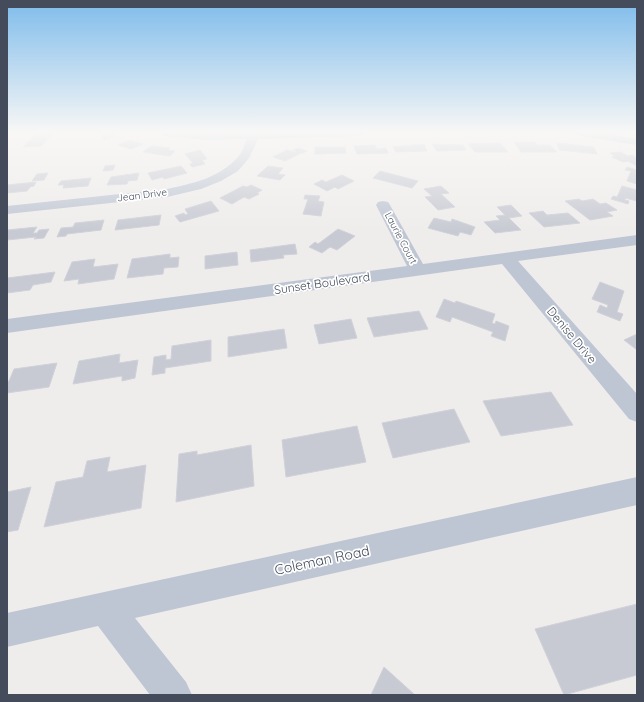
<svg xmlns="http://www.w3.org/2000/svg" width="644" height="702" viewBox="0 0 644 702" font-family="Quicksand,sans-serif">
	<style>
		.building { fill: #c8cad3; stroke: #d0d1d9 }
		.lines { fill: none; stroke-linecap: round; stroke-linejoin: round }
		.street { fill: #bfc6d3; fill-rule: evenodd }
		.labels { text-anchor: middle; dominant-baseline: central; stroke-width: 3.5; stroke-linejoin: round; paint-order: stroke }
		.far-street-label { font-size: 10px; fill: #444c5b; stroke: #fff }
		.street-label { font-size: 12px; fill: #444c5b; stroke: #fff }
		.near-street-label { font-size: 14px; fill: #444c5b; stroke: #fff }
	</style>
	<rect width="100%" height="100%" fill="#efedec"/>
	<g class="building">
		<polygon points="101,133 114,133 116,136 104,140 102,138 104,137"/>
		<polygon points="36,134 52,134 41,146 23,147"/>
		<polygon points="130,140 143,144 131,149 118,145"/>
		<polygon points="514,142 535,142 537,145 550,145 557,152 521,152"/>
		<polygon points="500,143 508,152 475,152 468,144"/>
		<polygon points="557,143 594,147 597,154 559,150"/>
		<polygon points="424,144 427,151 396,152 393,147"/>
		<polygon points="432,144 463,145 466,150 437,151"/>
		<polygon points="375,145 377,149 386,148 388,153 357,154 354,146"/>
		<polygon points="151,146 170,148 168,150 175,151 170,156 143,152"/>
		<polygon points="315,147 345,147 346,153 315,154"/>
		<polygon points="298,148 307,151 303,153 301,153 285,161 273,157 287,150 295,152 296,151 293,150"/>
		<polygon points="200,150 207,159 202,160 205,164 192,167 190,164 193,163 185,154"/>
		<polygon points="620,152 628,156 632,155 637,158 637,166 628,161 623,162 612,157 615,156 610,153"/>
		<polygon points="115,165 113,170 103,171 105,166"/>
		<polygon points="181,166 187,173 164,179 163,177 152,180 148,173"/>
		<polygon points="268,166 283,168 278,174 285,175 280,180 257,176"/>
		<polygon points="627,167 637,170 637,184 627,181 631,171 625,170"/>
		<polygon points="380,171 418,181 412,188 373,178"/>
		<polygon points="48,173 44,180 32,181 37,174"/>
		<polygon points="139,173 137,180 128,181 127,184 107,185 111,177"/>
		<polygon points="342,175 354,181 338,189 335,187 327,191 314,184 322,180 326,182"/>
		<polygon points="91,178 88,186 63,188 64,185 58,185 61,181"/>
		<polygon points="36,182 34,186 30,187 27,191 7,193 7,185"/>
		<polygon points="251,185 262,190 257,193 259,194 249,199 244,197 232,204 220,198 243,186 247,187"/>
		<polygon points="441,186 449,193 441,194 455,207 438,210 425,197 432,196 424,189"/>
		<polygon points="622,186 637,190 637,201 625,198 625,200 629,201 628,204 611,199 613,196 617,197"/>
		<polygon points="305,195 320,196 318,201 324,202 321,216 303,214 308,199 304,199"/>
		<polygon points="579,199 582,201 593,199 600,204 606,203 617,210 607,212 613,216 590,220 565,201"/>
		<polygon points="211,201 219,211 180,222 175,216 184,213 185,215 188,214 185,209"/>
		<polygon points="511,205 522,216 509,218 521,230 495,233 484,222 500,220 496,216 505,215 497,207"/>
		<polygon points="543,211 547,215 568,213 580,223 544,227 529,213"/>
		<polygon points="161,215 159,225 115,230 118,220"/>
		<polygon points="434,218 451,222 452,219 475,227 471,235 460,232 458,236 428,228"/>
		<polygon points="104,220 101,230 67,234 66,236 57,237 61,228 73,227 75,223"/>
		<polygon points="37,227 33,233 37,233 39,230 49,229 44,238 34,239 36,237 7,240 7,230"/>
		<polygon points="338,229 355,236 337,250 330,247 322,253 309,247 315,242 318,244"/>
		<polygon points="295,244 297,254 283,255 284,258 251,262 250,250"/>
		<polygon points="237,252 238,265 205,269 205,256"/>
		<polygon points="170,254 170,258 179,257 178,267 164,268 163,274 127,278 132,259"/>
		<polygon points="95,259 93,267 118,264 114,279 78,284 79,279 64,281 72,262"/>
		<polygon points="55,272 51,282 33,285 30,290 7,293 7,278"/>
		<polygon points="600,282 624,291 617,312 623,314 620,321 597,312 600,305 607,308 608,305 592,299"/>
		<polygon points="444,299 455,303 456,301 495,314 492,323 495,324 496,321 509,326 505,341 491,336 493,332 452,317 450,322 436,317"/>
		<polygon points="419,311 428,329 374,337 367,318"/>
		<polygon points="351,319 357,338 319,344 314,325"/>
		<polygon points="284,329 287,348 228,357 228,337"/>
		<polygon points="637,334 637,350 624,340"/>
		<polygon points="211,340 211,361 165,368 165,373 152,375 154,357 166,355 166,360 171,359 172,346"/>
		<polygon points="120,354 119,363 138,360 135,378 122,381 122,376 73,384 79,361"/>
		<polygon points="57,363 49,387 7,393 7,382 9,381 14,369"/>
		<polygon points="551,392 573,425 501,436 483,401"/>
		<polygon points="454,409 470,442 393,458 382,423"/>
		<polygon points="357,426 366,462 286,477 282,440"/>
		<polygon points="251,445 254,486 176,502 179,454 197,451 197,455"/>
		<polygon points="110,457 107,472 146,465 141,508 44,527 56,482 83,477 87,461"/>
		<polygon points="31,487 18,530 7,532 7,492"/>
		<polygon points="637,604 637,675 564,695 535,629"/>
		<polygon points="384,667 415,695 371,695"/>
	</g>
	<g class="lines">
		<g class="street">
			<path d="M160,133H365L360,136L258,139L249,158L238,171L221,181L201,189L167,197L7,214V206L167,189C191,184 219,178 237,158C242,153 244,146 247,139L206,140L165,136Z"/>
			<polygon points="575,133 603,133 637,139 637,145 580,136"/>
			<polygon points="383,201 388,202 390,205 423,264 637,235 637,245 518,261 637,394 637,422 629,419 502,264 7,333 7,319 407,266 376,205 378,202"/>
			<polygon points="637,477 637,505 135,618 186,682 192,695 150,695 98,626 7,647 7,613"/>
		</g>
	</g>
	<linearGradient id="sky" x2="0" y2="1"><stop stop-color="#7fbceb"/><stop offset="0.57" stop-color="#f8f7f6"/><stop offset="1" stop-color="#f8f7f6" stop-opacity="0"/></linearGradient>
	<rect width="644" height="232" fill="url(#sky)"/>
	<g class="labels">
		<g class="far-street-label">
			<text transform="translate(142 195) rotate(-7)">Jean Drive</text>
			<text transform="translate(401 238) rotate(62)">Laurie Court</text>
		</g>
		<g class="street-label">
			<text transform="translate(322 283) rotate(-8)">Sunset Boulevard</text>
			<text transform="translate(572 335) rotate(50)">Denise Drive</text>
		</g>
		<g class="near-street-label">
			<text transform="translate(322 560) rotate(-12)">Coleman Road</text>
		</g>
	</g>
	<rect width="644" height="702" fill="none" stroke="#444c5b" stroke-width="16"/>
</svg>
